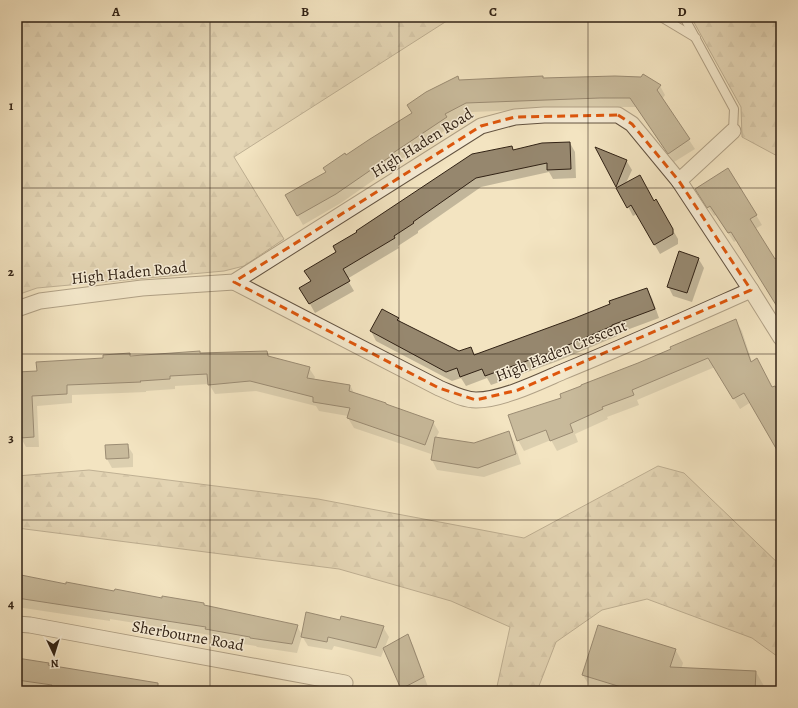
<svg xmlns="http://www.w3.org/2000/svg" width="798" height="708" viewBox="0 0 798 708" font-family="Alegreya,serif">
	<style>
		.forest { fill: url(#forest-firs); stroke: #82725c }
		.shadow { fill: #0003 }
		.building { fill: #96876e; stroke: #312215 }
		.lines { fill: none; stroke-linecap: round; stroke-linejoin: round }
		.service-casing { stroke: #625240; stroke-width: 10 }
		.minor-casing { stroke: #625240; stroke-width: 17 }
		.service { stroke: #f7edd7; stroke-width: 8 }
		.minor { stroke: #f7edd7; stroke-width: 15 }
		.marked { fill: none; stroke: #df560c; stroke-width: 3; stroke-dasharray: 8 5; stroke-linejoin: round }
		.grid { fill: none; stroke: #312215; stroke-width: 1; stroke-opacity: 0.55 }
		.labels { text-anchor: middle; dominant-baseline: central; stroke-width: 3; stroke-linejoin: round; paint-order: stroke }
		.street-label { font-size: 16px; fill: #312215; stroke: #f7edd7 }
		.neatline { fill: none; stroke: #312215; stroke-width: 1.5 }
		.grid-label { font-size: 13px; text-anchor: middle; font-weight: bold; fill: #312215 }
	</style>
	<defs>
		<pattern id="forest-firs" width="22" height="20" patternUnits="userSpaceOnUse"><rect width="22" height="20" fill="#d2c3a4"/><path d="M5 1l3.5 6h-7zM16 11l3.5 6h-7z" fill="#b5a78c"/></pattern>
	</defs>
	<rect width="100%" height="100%" fill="#f3e4c1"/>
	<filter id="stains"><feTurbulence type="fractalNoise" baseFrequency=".005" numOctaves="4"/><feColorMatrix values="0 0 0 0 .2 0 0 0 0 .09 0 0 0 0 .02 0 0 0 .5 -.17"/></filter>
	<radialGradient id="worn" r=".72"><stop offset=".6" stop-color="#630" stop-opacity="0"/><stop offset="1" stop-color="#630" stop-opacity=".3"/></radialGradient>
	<g class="forest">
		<polygon points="17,17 453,17 234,157 284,239 244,266 224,271 37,288 17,295"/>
		<polygon points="691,17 781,17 781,158 742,137 741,107"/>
		<polygon points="658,466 684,473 781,566 781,659 752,638 647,599 602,610 556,642 537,691 496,691 510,627 451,601 339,569 17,528 17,476 89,470 318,499 524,538"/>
	</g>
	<g class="shadow">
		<polygon points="544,79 660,86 665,95 662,99 695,149 674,162 636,107 605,107 472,112 450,123 452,126 397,162 398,163 341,203 303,225 286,195 327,172 346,157 413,113 459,81"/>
		<polygon points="570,143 575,152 576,178 553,179 549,172 481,187 418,231 418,233 398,246 399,248 347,279 354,291 315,313 301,288 511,147 513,150"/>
		<polygon points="597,149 626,160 632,170 626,183 654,202 656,201 678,239 678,244 660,254 637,214 633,216"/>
		<polygon points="702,199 756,215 762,225 755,229 775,260 781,267 781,307 737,240 734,242 716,215 714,216"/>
		<polygon points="698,258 704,268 692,302 673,296 668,286"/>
		<polygon points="647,289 652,298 659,318 616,334 617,336 558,361 491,385 487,378 466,386 461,378 452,381 376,341 371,331 398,318 400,322 459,352 475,356 576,319"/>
		<polygon points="736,321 742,331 752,362 772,389 781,397 781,454 751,402 740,409 715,367 637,400 639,405 607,417 608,419 575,434 578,442 557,451 551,440 524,451 518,440 563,399"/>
		<polygon points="267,352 271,358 309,368 315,377 314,380 350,385 354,393 433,422 439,432 436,438 474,444 509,432 514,442 521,464 484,477 437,470 432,460 434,448 433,447 431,454 354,428 348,418 348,416 319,411 316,406 256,391 215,394 209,384 175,386 175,389 146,391 146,392 72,395 72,403 37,406 39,447 26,447 21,438 19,405 17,406 17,373 38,372 130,354 131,357"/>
		<polygon points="127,445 133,454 133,467 112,468 107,459 106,446"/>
		<polygon points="17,576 115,592 204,604 205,607 297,626 302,635 341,621 383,627 389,637 381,657 334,646 332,650 308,646 302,636 297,653 257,647 256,646 211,639 210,635 110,619 110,621 17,607"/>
		<polygon points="407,636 413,645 428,687 420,691 404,691 385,649"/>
		<polygon points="675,649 683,663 675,691 597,691 591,689 583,675"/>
		<polygon points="17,659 170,687 172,691 34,691 17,689"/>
		<polygon points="756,672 764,686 764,691 688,691"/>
	</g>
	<g class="building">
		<polygon points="643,74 661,85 657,90 690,139 668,154 630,98 600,98 466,103 445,114 447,117 393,153 394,154 336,194 297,216 285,195 326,172 323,168 345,153 346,155 370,139 412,113 407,105 426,92 458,76 459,80 543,76 543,78 615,76 641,77"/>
		<polygon points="570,142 571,169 547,170 547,163 476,178 413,222 414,223 394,236 395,238 343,269 350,281 309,304 299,288 311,281 304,271 336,252 333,246 357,232 356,231 472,154 512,146 513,150 542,143"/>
		<polygon points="595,147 627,160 616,187"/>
		<polygon points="728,168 757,215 750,219 775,259 776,258 781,266 781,313 731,232 728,233 710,206 707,208 695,189"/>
		<polygon points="640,175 654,201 656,199 673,229 673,234 654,245 631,205 627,208 616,188"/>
		<polygon points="679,251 699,258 687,293 667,287"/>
		<polygon points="647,288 655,309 612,325 612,326 552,352 485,376 482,369 460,377 457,368 446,372 370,331 382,309 399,318 397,320 459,351 471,347 474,355 575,318 610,304 609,301"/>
		<polygon points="736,319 751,362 757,358 772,387 775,386 781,395 781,457 744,393 733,399 708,358 632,390 634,395 602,407 603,409 570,424 573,432 550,441 546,430 517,441 508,415 561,398 560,394 581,386 581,385 638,363 671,349 670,347"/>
		<polygon points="200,351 200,353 267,351 268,356 310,367 307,378 350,385 349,391 386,403 386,404 434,421 425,445 347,418 350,408 313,402 313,397 250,381 208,385 207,374 170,376 170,379 140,381 141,382 67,385 67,394 32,396 34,437 20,438 17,372 37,371 36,362 103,358 103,355 130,353 130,356"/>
		<polygon points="509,431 516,454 478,468 431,460 435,437 474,443"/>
		<polygon points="128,444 129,458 106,459 105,445"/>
		<polygon points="21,575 66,584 66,582 114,591 115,589 162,598 162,596 204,603 204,605 298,625 292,644 250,638 250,637 205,629 206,627 17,598"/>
		<polygon points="306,612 340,620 341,616 384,626 376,648 328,637 327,642 301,637"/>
		<polygon points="598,625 676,649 670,667 756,671 755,691 634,691 582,675"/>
		<polygon points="408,634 424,677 401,689 383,648"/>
		<polygon points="17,658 49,663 48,665 158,683 158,691 60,691 51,690 52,685 17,680"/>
	</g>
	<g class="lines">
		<defs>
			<g id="service">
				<polyline points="661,17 696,38"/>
				<polyline points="684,17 734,109 733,131"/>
			</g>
			<g id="minor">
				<polyline points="679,181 733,131"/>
				<path d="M234,282L439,388C451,393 463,400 476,400C502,400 539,382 562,372C626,346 688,318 751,290"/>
				<polyline points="17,309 40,301 142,288 234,282 481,126 515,117 544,115 618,115 632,124 679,181 751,290 781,338"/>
				<polyline points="17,624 30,625 345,683 343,691"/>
			</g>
		</defs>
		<use href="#service" class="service-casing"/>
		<use href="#minor" class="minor-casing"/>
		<use href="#service" class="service"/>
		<use href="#minor" class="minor"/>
	</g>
	<path d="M0 0H798V708H0ZM618,115L632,124L679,181L751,290L518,390L476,400L439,388L234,282L481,126L515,117Z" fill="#f3e4c1" fill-opacity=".55" fill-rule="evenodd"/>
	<path class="marked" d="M618,115L632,124L679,181L751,290L518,390L476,400L439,388L234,282L481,126L515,117Z"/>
	<path class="grid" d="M210,17V691M399,17V691M588,17V691M17,188H781M17,354H781M17,520H781"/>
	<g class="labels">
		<g class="street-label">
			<text transform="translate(422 143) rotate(-32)">High Haden Road</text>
			<text transform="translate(129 273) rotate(-6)">High Haden Road</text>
			<text transform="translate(561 351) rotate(-22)">High Haden Crescent</text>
			<text transform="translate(188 636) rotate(10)">Sherbourne Road</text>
		</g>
	</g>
	<rect width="798" height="708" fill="none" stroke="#f3e4c1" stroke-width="44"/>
	<g transform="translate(54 654) rotate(176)" stroke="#f7edd7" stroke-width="3" paint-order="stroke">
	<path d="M0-3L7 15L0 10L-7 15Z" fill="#312215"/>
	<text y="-6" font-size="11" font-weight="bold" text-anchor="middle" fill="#312215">N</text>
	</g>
	<rect x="22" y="22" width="754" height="664" class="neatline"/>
	<g class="grid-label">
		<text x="116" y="16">A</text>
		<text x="305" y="16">B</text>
		<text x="493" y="16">C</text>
		<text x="682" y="16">D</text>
		<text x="11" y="110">1</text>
		<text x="11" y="276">2</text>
		<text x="11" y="442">3</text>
		<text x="11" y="608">4</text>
	</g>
	<rect width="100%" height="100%" filter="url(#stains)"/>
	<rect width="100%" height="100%" fill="url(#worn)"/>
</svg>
